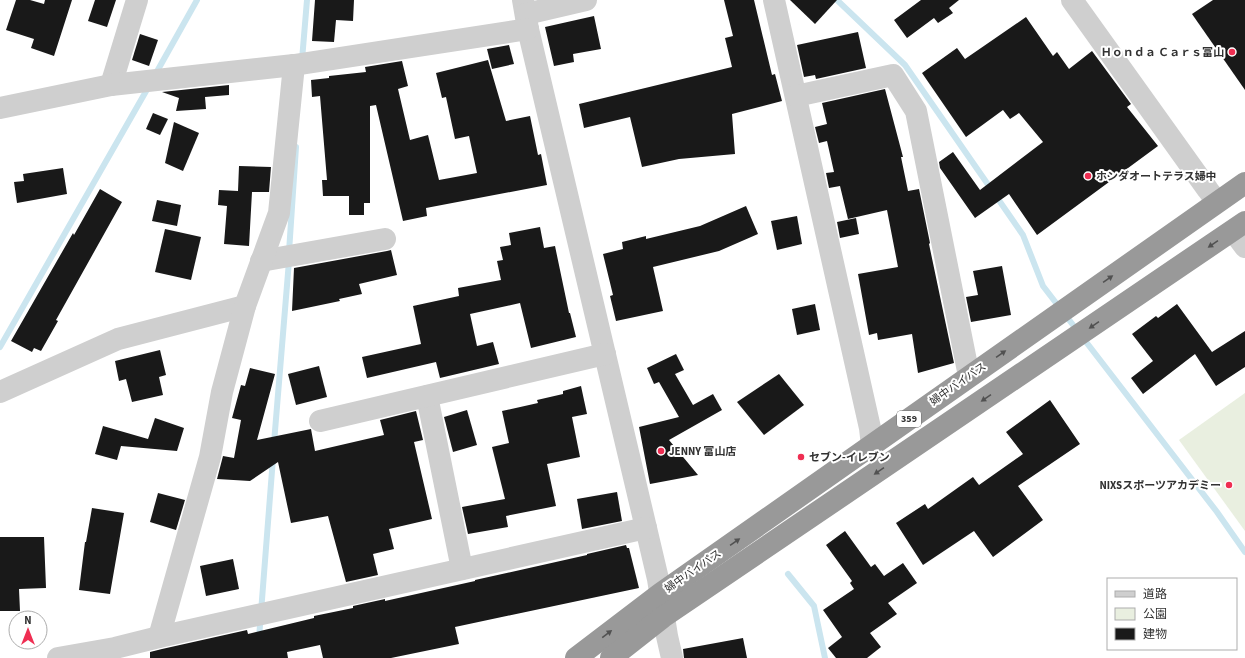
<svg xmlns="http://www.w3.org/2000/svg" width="1245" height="658" viewBox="0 0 1245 658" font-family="'Source Sans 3','Noto Sans JP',sans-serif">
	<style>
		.green { fill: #e9efe0 }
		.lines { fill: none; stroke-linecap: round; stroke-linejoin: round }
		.stream { stroke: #cbe5ef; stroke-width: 6 }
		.building { fill: #191919 }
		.minor { stroke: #cfcfcf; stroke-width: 22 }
		.highway { stroke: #999; stroke-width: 22 }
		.oneway { fill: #515151 }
		.poi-dot { fill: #ef2e52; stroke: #fff; stroke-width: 1.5 }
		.labels { text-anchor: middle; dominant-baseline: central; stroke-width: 4; stroke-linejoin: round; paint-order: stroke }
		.shield { fill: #fff; stroke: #707070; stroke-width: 1 }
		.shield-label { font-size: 10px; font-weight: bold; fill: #323232 }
		.poi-label { font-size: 11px; font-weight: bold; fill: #323232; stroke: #fff; text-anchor: start }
		.street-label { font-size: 11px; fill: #323232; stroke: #fff }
	</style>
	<rect width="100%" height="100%" fill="#fff"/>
	<polygon class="green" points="1245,393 1245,531 1179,440"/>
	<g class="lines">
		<g class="stream">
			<polyline points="837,0 905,65 1023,235 1043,286 1217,512 1245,552"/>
			<polyline points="302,60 307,0"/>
			<polyline points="155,75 197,0"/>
			<polyline points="289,252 296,147"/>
			<polyline points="0,347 149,86"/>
			<polyline points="274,443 289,261"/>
			<polyline points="788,574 814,606 825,658"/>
			<polyline points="259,638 273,458"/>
		</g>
	</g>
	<g class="building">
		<polygon points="16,0 30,0 44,4 45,0 72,0 54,56 31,48 34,39 6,30"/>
		<polygon points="95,0 116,0 107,27 88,21"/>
		<polygon points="315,0 354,0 353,21 336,20 334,42 312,41"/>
		<polygon points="724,0 754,0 772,75 775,74 782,101 732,114 735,154 679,159 642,167 630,117 584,128 579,104 732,67 725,38 733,36"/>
		<polygon points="790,0 837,0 815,24"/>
		<polygon points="921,0 959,0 949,8 953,13 938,23 934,18 907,38 894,20"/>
		<polygon points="1213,0 1245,0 1245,90 1192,14"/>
		<polygon points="594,16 601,49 573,54 574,62 554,66 545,27"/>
		<polygon points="1026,17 1053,56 1057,52 1069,69 1092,51 1131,104 1127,107 1158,146 1037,235 1009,194 975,218 940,168 939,162 953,152 980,190 1043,142 1019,113 1010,119 1003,110 966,137 922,73 957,48 965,59"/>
		<polygon points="858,32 866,68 816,79 815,75 804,77 797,45"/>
		<polygon points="140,34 158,40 149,66 132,60"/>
		<polygon points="509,45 514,64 492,69 487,49"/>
		<polygon points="488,60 506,121 530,116 538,155 541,154 547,185 426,208 427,216 403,221 376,105 370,106 370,203 364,203 364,215 349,215 349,196 323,196 322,180 327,180 320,96 312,97 311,80 329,78 329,76 366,72 365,67 402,61 408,86 398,89 410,140 428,135 439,180 477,173 469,136 455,139 446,97 442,98 436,73"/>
		<polygon points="229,85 229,95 205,97 206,109 176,111 179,98 162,92"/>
		<polygon points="885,89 903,157 901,157 908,191 919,189 930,243 929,244 954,363 918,373 912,334 878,340 877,333 869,335 858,274 898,267 887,210 848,219 840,186 829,188 826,173 834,172 827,141 819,143 815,127 827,124 822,103"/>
		<polygon points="153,113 168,119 160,135 146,129"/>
		<polygon points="174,122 199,133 183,171 165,163"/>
		<polygon points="239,166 271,167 269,192 252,192 249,246 224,244 227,206 218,205 219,190 238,191"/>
		<polygon points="63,168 67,194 17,203 14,182 24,181 23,174"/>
		<polygon points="100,189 122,202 56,320 58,321 41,351 34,348 32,352 11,341 73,233 74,235"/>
		<polygon points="157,200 181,205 177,226 152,221"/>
		<polygon points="746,206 758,234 719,251 653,267 663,311 616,321 610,296 613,295 603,254 623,249 622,242 646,236 646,239 700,226"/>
		<polygon points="797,216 802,244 777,250 771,221"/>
		<polygon points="856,218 859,234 840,238 837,222"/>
		<polygon points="540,227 544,248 555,246 569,313 570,313 576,337 531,348 520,303 470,314 477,346 493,342 499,364 440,378 436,362 367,378 362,357 421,344 413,306 459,296 458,288 501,280 497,261 503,260 500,247 511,245 509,233"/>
		<polygon points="165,229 201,237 191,280 155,272"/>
		<polygon points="391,250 397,275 359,284 362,294 339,299 340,301 292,311 294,268 387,251"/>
		<polygon points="1002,266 1011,315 971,322 966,297 978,295 973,271"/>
		<polygon points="815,304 820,330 797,335 792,309"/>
		<polygon points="1177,304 1212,352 1245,331 1245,367 1216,386 1195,354 1143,394 1131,378 1153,361 1132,334 1156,316 1158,318"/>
		<polygon points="160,350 166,375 159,377 163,395 132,402 126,379 119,381 115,361"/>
		<polygon points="676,354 684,370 675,374 693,405 713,394 722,410 669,440 698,475 650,484 639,427 679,417 659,382 654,384 647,368"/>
		<polygon points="319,366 327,397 296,405 288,374"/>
		<polygon points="250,368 275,374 257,440 311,429 315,451 384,435 380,420 416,411 423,440 414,442 432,519 389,529 394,549 373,554 378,575 346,582 328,516 291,523 278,462 250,481 217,479 223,456 234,458 241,420 232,418 241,385 245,386"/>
		<polygon points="779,374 804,405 764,435 737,402"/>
		<polygon points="581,386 587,414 572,417 580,457 547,464 556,506 506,516 508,527 468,534 462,507 505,499 492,447 509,443 502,411 538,403 537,400 563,394 563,391"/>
		<polygon points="1050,400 1080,444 1018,486 1043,520 993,557 974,531 923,565 896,523 925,504 928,509 973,477 979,485 1023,454 1006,432"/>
		<polygon points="467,410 477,445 453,452 444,417"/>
		<polygon points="155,418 184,428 177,451 121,446 117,460 95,454 103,426 148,439"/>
		<polygon points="617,492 622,521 582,529 577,499"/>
		<polygon points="158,493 185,500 176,530 150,522"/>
		<polygon points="92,508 124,513 110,594 79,590 85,542 86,542"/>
		<polygon points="845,531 871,567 875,564 884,576 903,563 917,583 888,603 897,614 870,633 881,647 867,658 836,658 828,648 842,637 823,610 854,589 850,583 852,581 826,545"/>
		<polygon points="0,537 44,537 46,588 19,589 20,611 0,611"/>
		<polygon points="626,545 627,548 629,548 639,588 455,627 459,644 391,658 323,658 320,645 287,652 288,658 150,658 150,652 162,649 247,630 248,634 314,618 314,616 353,608 353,606 385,599 385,601 475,581 475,580 587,555 587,554"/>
		<polygon points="233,559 239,589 206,596 200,566"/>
		<polygon points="743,638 747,658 684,658 683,649"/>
	</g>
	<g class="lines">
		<g class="minor">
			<polyline points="523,0 528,29 646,528 658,579 667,636 672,658"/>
			<polyline points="774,0 870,428 872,446"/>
			<polyline points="1072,0 1208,190 1217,202"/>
			<polyline points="526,14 586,0"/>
			<polyline points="111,85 137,0"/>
			<polyline points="796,96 893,75 916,111 969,376"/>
			<polyline points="0,108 111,85 294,65 528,29"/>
			<polyline points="1233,231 1245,247"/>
			<polyline points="261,261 385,239"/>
			<polyline points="0,392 118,339 245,306"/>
			<polyline points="427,396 462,569"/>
			<polyline points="320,421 605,354"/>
			<polyline points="159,637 210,457 222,392 245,306 279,213 294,65"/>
			<polyline points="58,658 115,648 159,637 646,528"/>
		</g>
		<g class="highway">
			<polyline points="576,658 660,594 1245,183"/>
			<polyline points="611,658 663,617 1245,222"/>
		</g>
	</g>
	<defs><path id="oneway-solid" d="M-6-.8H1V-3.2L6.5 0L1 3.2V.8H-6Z"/></defs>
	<g class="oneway">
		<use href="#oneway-solid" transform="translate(1213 244) rotate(146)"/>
		<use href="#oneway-solid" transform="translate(1108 279) rotate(-35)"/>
		<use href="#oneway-solid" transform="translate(1094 325) rotate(146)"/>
		<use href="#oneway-solid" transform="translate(1001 354) rotate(-35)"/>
		<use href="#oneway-solid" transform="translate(986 398) rotate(146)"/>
		<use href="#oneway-solid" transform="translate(879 471) rotate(146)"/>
		<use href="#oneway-solid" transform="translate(735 542) rotate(-35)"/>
		<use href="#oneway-solid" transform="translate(607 634) rotate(-37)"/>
	</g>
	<g class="poi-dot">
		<circle cx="1232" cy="52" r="4"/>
		<circle cx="1088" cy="176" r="4"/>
		<circle cx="661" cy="451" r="4"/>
		<circle cx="801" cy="457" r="4"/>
		<circle cx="1229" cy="485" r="4"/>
	</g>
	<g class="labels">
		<rect class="shield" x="897" y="411" width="24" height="16" rx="3"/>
		<g class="shield-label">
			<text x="909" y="419">359</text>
		</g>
		<g class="poi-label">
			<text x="1224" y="52" text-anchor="end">Ｈｏｎｄａ Ｃａｒｓ富山</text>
			<text x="1096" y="176">ホンダオートテラス婦中</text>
			<text x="669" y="451">JENNY 富山店</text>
			<text x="809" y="457">セブン-イレブン</text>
			<text x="1221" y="485" text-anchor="end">NIXSスポーツアカデミー</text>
		</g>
		<g class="street-label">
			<text transform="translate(958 384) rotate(-35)">婦中バイパス</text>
			<text transform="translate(693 571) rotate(-35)">婦中バイパス</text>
		</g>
	</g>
	<rect x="1107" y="578" width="130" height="72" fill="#ffffff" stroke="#adadad"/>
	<rect x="1115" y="591" width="20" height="6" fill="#cfcfcf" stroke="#adadad"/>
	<text x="1143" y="598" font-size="12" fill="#323232">道路</text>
	<rect x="1115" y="608" width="20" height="12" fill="#e9efe0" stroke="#adadad"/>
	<text x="1143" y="618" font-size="12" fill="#323232">公園</text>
	<rect x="1115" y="628" width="20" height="12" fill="#191919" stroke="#adadad"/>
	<text x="1143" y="638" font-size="12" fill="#323232">建物</text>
	<g transform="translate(28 630)"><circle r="19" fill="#ffffff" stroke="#adadad"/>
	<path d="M0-3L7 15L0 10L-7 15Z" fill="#ef2e52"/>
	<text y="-6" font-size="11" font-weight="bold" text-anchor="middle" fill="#323232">N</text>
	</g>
</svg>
